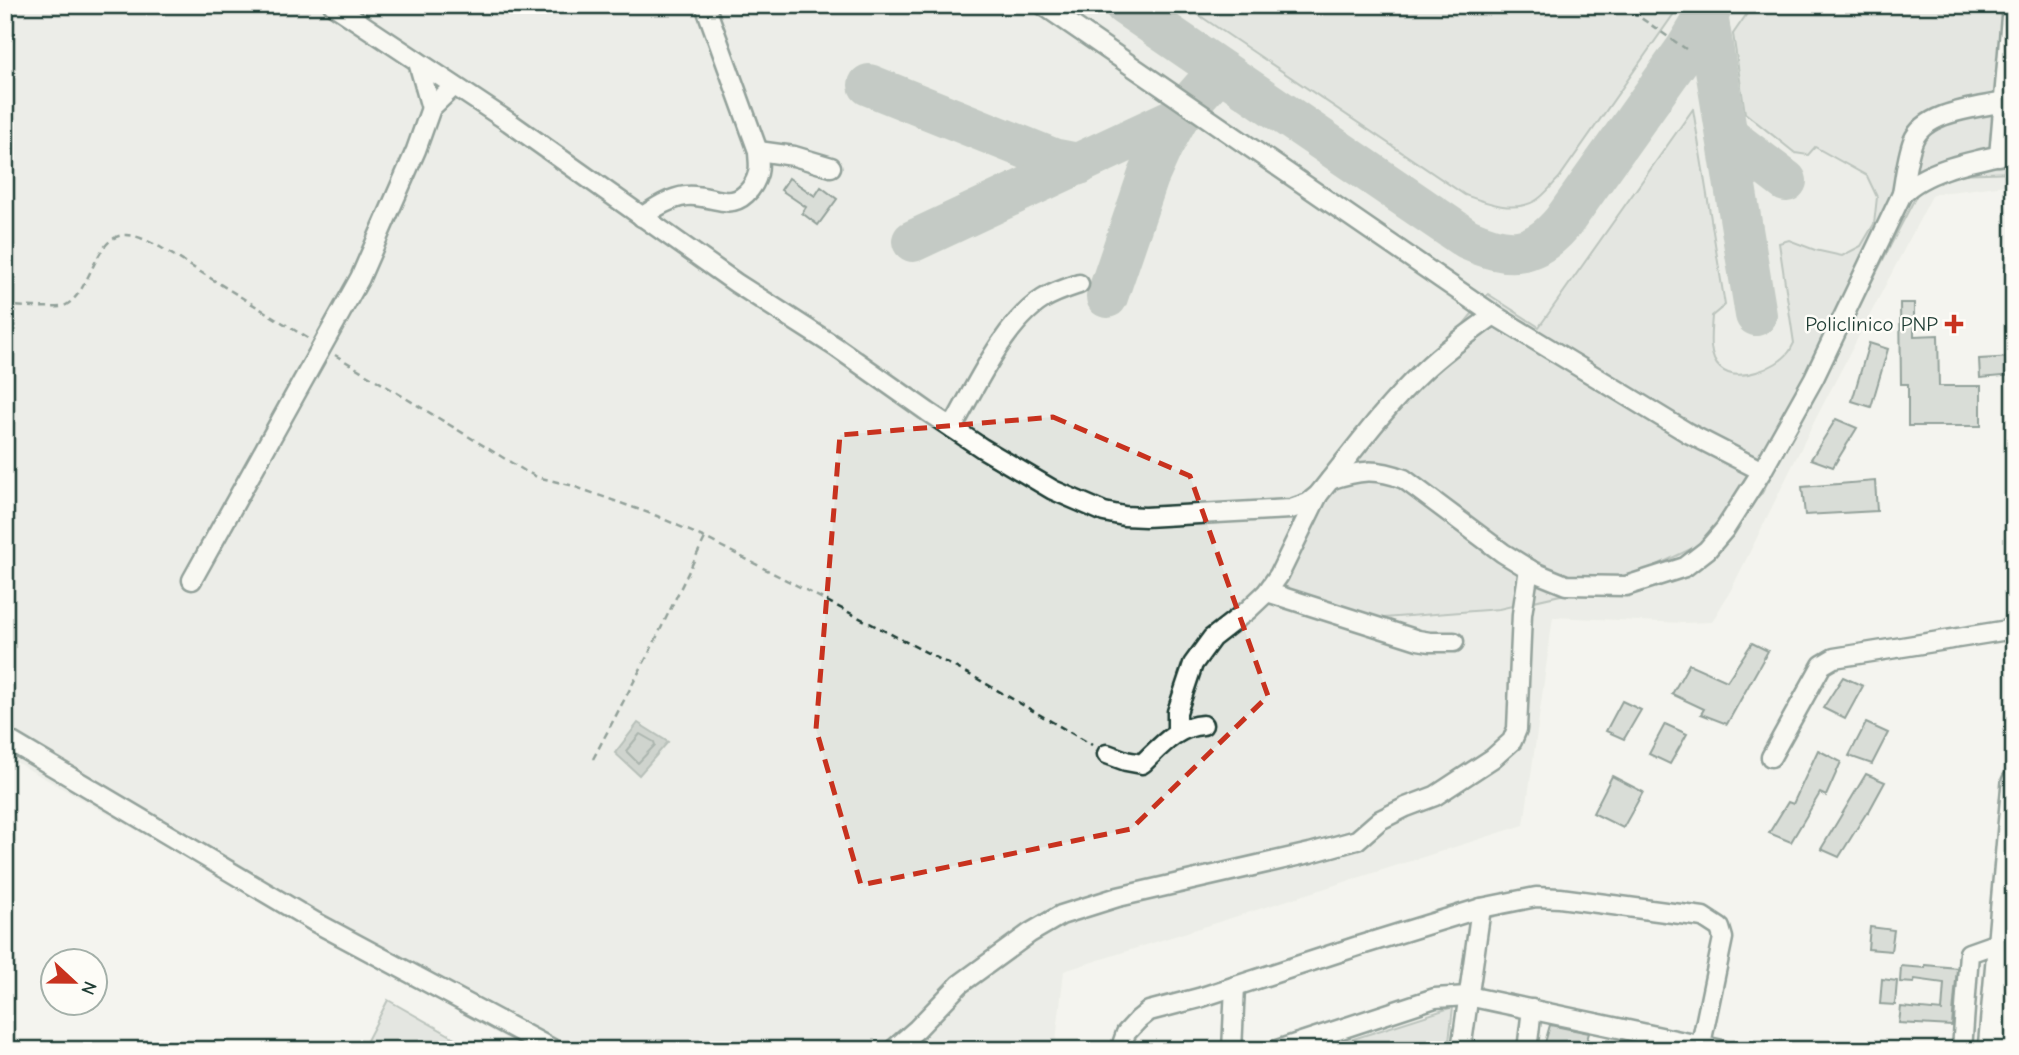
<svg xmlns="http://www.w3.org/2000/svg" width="2019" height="1055" viewBox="0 0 2019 1055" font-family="'Comic Neue',sans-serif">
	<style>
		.built { fill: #e2e5df }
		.green { fill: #d1d6d1; stroke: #788a82; stroke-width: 2 }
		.water { fill: #a3aea7; stroke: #6e8179; stroke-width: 2 }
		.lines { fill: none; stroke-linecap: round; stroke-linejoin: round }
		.shore { stroke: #546a62; stroke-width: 2 }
		.taxiway { stroke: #8a9892; stroke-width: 42 }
		.building { fill: #b9c1bb; stroke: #1f3d34; stroke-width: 2 }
		.minor-casing { stroke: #1f3d34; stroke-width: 23 }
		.major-casing { stroke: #1f3d34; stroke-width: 28 }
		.path { stroke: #1f3d34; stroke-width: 2.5; stroke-dasharray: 7 5; stroke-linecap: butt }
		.minor { stroke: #fdfcf7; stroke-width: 18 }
		.major { stroke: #fdfcf7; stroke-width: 23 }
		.marked { fill: none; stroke: #c8321e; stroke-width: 5; stroke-dasharray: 14 9; stroke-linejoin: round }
		.poi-dot { fill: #c8321e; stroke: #fdfcf7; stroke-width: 2.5 }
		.labels { text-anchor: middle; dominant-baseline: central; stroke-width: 5; stroke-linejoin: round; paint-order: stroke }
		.poi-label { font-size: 21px; fill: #1f3d34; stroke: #fdfcf7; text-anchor: end }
	</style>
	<rect width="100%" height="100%" fill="#f4f4ef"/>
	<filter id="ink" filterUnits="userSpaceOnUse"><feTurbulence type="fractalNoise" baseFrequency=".0143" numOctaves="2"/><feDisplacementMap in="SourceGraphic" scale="14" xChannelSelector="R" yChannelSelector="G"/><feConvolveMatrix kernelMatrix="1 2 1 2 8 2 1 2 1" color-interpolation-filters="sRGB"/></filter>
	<g filter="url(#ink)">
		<polygon class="built" points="5,5 2014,5 2014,184 1933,194 1815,420 1732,588 1712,622 1683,623 1553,617 1524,825 1064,971 1055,1050 526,1050 5,756"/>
		<g class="green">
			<path d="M1184,5H1680L1559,178C1552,185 1544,196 1535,201C1513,213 1487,203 1465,195Z"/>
			<path d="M1753,5H1839L1842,7L1843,5H2014V172L1927,175L1762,493L1695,547L1626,580L1499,609L1358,620L1274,593L1320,501L1488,294L1539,327L1693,109L1725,305L1712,316C1711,332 1707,356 1720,368C1737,384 1777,368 1789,352C1791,350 1792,346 1794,343L1779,243L1789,240L1815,250L1842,256L1861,246L1874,224L1877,197L1867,176L1815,147L1808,155L1795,153L1745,113L1733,34Z"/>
			<polygon points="388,1000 474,1049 474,1050 362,1050"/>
			<polygon points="1453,1007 1448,1050 1319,1050"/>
		</g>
		<polygon class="water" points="638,723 668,742 639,775 615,753"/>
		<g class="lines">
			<polygon class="shore" points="640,734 654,742 655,745 638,763 626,751"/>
			<g class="taxiway">
				<path d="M1125,5L1467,239C1508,257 1533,258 1563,222L1686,49L1713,5"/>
				<polyline points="1707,14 1756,315"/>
				<polyline points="869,85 1053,159 1079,164"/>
				<polyline points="1727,136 1786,181"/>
				<polyline points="913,241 1178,117"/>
				<polyline points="1107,297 1148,177 1162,146 1178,117 1219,70"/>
			</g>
		</g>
		<g class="building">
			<polygon points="789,178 815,196 821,187 837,199 818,225 802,213 806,207 781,190"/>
			<polygon points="1900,303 1914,303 1914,336 1938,335 1939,386 1981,386 1981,426 1908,426 1908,384 1901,384"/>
			<polygon points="1869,343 1888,349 1871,407 1852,401"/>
			<polygon points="2014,357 2014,375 1980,378 1979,359"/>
			<polygon points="1836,419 1857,428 1833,467 1811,459"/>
			<polygon points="1875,481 1877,511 1805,515 1802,487"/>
			<polygon points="1752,643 1768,651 1727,724 1701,714 1704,709 1672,694 1689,664 1727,681"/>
			<polygon points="1843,677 1863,686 1845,719 1823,708"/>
			<polygon points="1622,701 1641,710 1624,739 1606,731"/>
			<polygon points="1866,723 1888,733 1872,764 1849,756"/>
			<polygon points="1665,724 1687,734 1670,764 1649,754"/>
			<polygon points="1818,750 1841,762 1826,796 1820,793 1791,842 1769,833 1788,802 1793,804"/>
			<polygon points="1866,774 1885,782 1868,813 1867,812 1839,857 1821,849"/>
			<polygon points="1612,776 1643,792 1623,828 1593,813"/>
			<polygon points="1870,927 1894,930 1891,951 1868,949"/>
			<polygon points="1925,965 1957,968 1952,1026 1899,1023 1901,1007 1942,1011 1944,983 1915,979 1914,983 1900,982 1901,966 1925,968"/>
			<polygon points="1882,979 1897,981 1895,1005 1880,1004"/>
			<polygon points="1550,1025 1589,1033 1584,1050 1543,1050"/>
		</g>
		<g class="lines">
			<defs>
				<g id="minor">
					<path d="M333,5L509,122L736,283L836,347L928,412L982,448L1053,490L1104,512L1124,516L1145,517L1291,509L1308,503L1318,495C1352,453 1383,409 1422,372C1444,351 1469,333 1494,315"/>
					<polyline points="1043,5 1494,315 1688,433 1762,471"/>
					<polyline points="418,62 431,108"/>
					<polyline points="758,151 794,156 831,167"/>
					<polyline points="1999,156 2012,5"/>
					<path d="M1902,194C1905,177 1907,157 1913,141C1925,111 1977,108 2004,102"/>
					<path d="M642,217C656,207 670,198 686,196C699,194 712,200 724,201C741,204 754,188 758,173C760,166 758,158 758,151L705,5"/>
					<path d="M952,428C975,388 1004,323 1043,299C1054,292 1067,288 1079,284"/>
					<path d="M1330,480C1359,470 1376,468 1404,479L1503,553L1534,572L1566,585L1626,586L1685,567L1707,550L1725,529L1762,471L1814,378L1902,194C1927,168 1979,160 2014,152"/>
					<polyline points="192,580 360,278 416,150 431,108 454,86"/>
					<polyline points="1267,592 1418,640 1430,642 1454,642"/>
					<polyline points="1177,733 1177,712 1193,664 1212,638 1248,610 1267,592 1279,575 1318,495"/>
					<polyline points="5,738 315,922 554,1050"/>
					<path d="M1107,754L1126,761L1142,764C1160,747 1177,726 1203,725"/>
					<polyline points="1771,757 1822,665 1834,658 2014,629"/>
					<polyline points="5,1049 6,1050"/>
					<polyline points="893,1050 917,1029 960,984 1030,933 1061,915 1118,897 1310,853 1357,840 1380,820 1406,807 1435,796 1493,758 1512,741 1517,729 1522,614 1529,569"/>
					<polyline points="1120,1050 1126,1033 1138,1020 1149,1011 1199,998 1358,946 1481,908 1536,897 1560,898 1703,917 1720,928 1723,938 1701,1044"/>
					<polyline points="1232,1050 1235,986"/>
					<polyline points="1277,1050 1435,998 1468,996 1722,1050"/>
					<polyline points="1461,1050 1481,908"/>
					<polyline points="1527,1050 1532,1009"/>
					<polyline points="1962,1050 1969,953 2014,937"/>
				</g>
				<g id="major">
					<polyline points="1990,1050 2014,782"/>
					<polyline points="2009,1050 2014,992"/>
				</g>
			</defs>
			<use href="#minor" class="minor-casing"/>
			<use href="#major" class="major-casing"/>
			<g class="path">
				<polyline points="1622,5 1686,49"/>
				<path d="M5,306C16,306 59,309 64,306C91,294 94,237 124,235C136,234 149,242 160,247L309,339"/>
				<polyline points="335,355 525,471 537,477 570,485 657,516 705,538 976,678 1092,745"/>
				<polyline points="593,759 650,651 705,538"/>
			</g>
			<use href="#minor" class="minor"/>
			<use href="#major" class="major"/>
		</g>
	</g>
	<path d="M0 0H2019V1055H0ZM1053,417L1190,476L1268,696L1131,829L861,885L816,729L840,435Z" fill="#f4f4ef" fill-opacity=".55" fill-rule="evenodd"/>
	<path class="marked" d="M1053,417L1190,476L1268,696L1131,829L861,885L816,729L840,435Z"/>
	<path class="poi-dot" d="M1950.5 313.5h7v7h7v7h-7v7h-7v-7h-7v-7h7z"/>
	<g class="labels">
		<g class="poi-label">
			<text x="1938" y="324">Policlinico PNP</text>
		</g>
	</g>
	<rect width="2019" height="1055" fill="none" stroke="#fdfcf7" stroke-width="28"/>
	<rect x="14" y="14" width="1991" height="1027" fill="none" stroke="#1f3d34" stroke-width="2.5" filter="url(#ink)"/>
	<g transform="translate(74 982) rotate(112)"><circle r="33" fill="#fdfcf7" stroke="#a4b0a9" stroke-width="2"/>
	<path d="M0-5L12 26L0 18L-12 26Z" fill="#c8321e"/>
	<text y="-10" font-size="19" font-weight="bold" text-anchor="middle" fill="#1f3d34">N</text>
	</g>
</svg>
